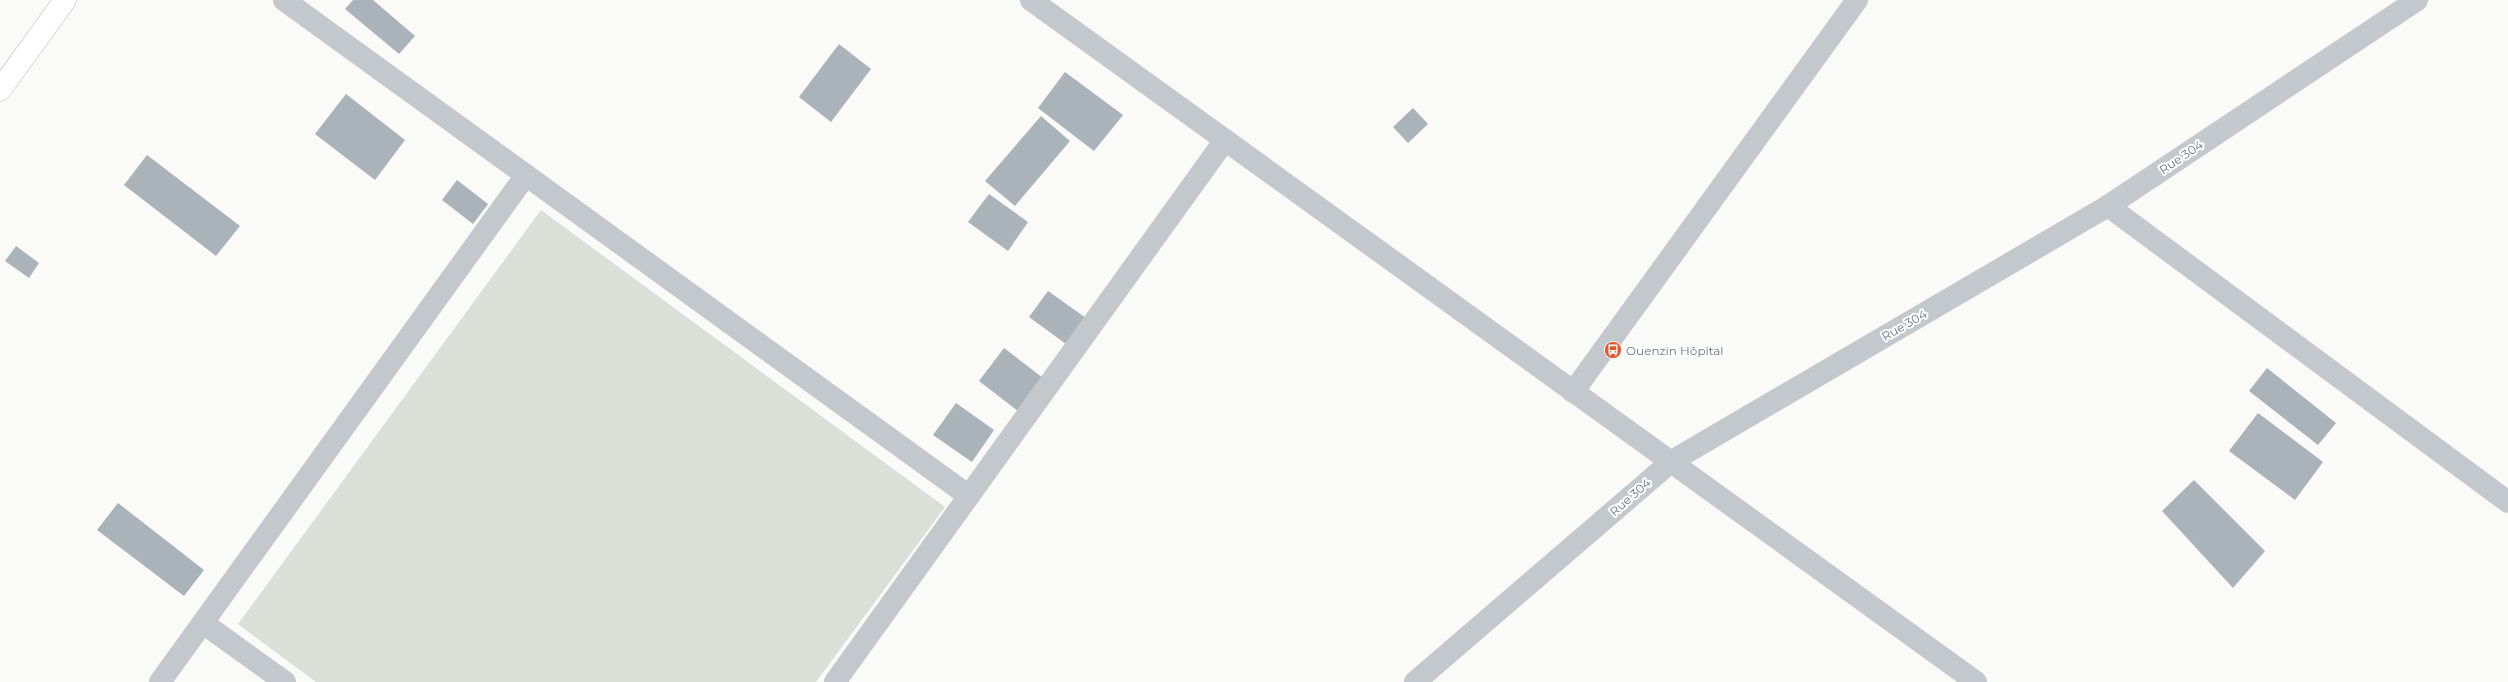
<svg xmlns="http://www.w3.org/2000/svg" width="2508" height="682" viewBox="0 0 2508 682" font-family="Montserrat,sans-serif">
	<style>
		.green { fill: #dadfd7 }
		.building { fill: #aab3b9 }
		.lines { fill: none; stroke-linecap: round; stroke-linejoin: round }
		.secondary-casing { stroke: #b3babf; stroke-width: 23 }
		.street { stroke: #c3c8cc; stroke-width: 22 }
		.secondary { stroke: #fff; stroke-width: 22 }
		.labels { text-anchor: middle; dominant-baseline: central; stroke-width: 4; stroke-linejoin: round; paint-order: stroke }
		.street-label { font-size: 12px; fill: #657683; stroke: #fff }
		.poi-label { font-size: 12px; fill: #657683; stroke: #fff; text-anchor: start }
	</style>
	<rect width="100%" height="100%" fill="#fafaf8"/>
	<polygon class="green" points="541,210 945,507 816,682 316,682 238,624"/>
	<g class="building">
		<polygon points="353,0 373,0 415,36 399,54 345,9"/>
		<polygon points="839,44 871,69 831,122 799,97"/>
		<polygon points="1065,72 1123,115 1094,151 1038,108"/>
		<polygon points="346,94 405,140 375,180 315,134"/>
		<polygon points="1413,108 1428,124 1408,143 1393,127"/>
		<polygon points="1041,116 1070,141 1015,206 985,181"/>
		<polygon points="147,155 240,226 216,256 124,185"/>
		<polygon points="457,180 488,204 473,224 442,200"/>
		<polygon points="989,194 1028,222 1008,251 968,222"/>
		<polygon points="16,246 39,263 29,278 5,261"/>
		<polygon points="1048,291 1086,318 1066,344 1029,317"/>
		<polygon points="1004,348 1043,378 1018,411 979,381"/>
		<polygon points="2267,368 2336,423 2318,445 2249,391"/>
		<polygon points="956,403 994,430 972,462 933,435"/>
		<polygon points="2258,413 2323,462 2295,500 2229,451"/>
		<polygon points="2194,480 2265,551 2233,588 2162,511"/>
		<polygon points="118,503 204,570 184,596 97,530"/>
	</g>
	<g class="lines">
		<defs>
			<polyline id="secondary" points="0,90 65,0"/>
		</defs>
		<use href="#secondary" class="secondary-casing"/>
		<g class="street">
			<polyline points="284,0 969,496"/>
			<polyline points="1031,0 1976,682"/>
			<polyline points="2108,206 2508,502"/>
			<polyline points="1573,392 1857,0"/>
			<polyline points="203,623 285,682"/>
			<polyline points="160,682 526,175"/>
			<polyline points="835,682 1225,140"/>
			<polyline points="1415,682 1672,461 2108,206 2417,0"/>
		</g>
		<use href="#secondary" class="secondary"/>
	</g>
	<defs>
		<symbol id="bus-disc" viewBox="-11 -11 22 22"><circle r="9.5" fill="#e4572e" stroke="#fff"/><path d="M-5-6H5V4H4V6H2V4H-2V6H-4V4H-5ZM-3.5-4V0h7V-4ZM-3.5 1.2v1.5H-2V1.2ZM2 1.2v1.5H3.5V1.2Z" fill="#fff"/></symbol>
	</defs>
	<g fill-rule="evenodd">
		<use href="#bus-disc" x="1603" y="340" width="20" height="20"/>
	</g>
	<g class="labels">
		<g class="street-label">
			<text transform="translate(2181 157) rotate(-34)">Rue 304</text>
			<text transform="translate(1904 325) rotate(-30)">Rue 304</text>
			<text transform="translate(1630 497) rotate(-41)">Rue 304</text>
		</g>
		<g class="poi-label">
			<text x="1626" y="350">Ouenzin Hôpital</text>
		</g>
	</g>
</svg>
